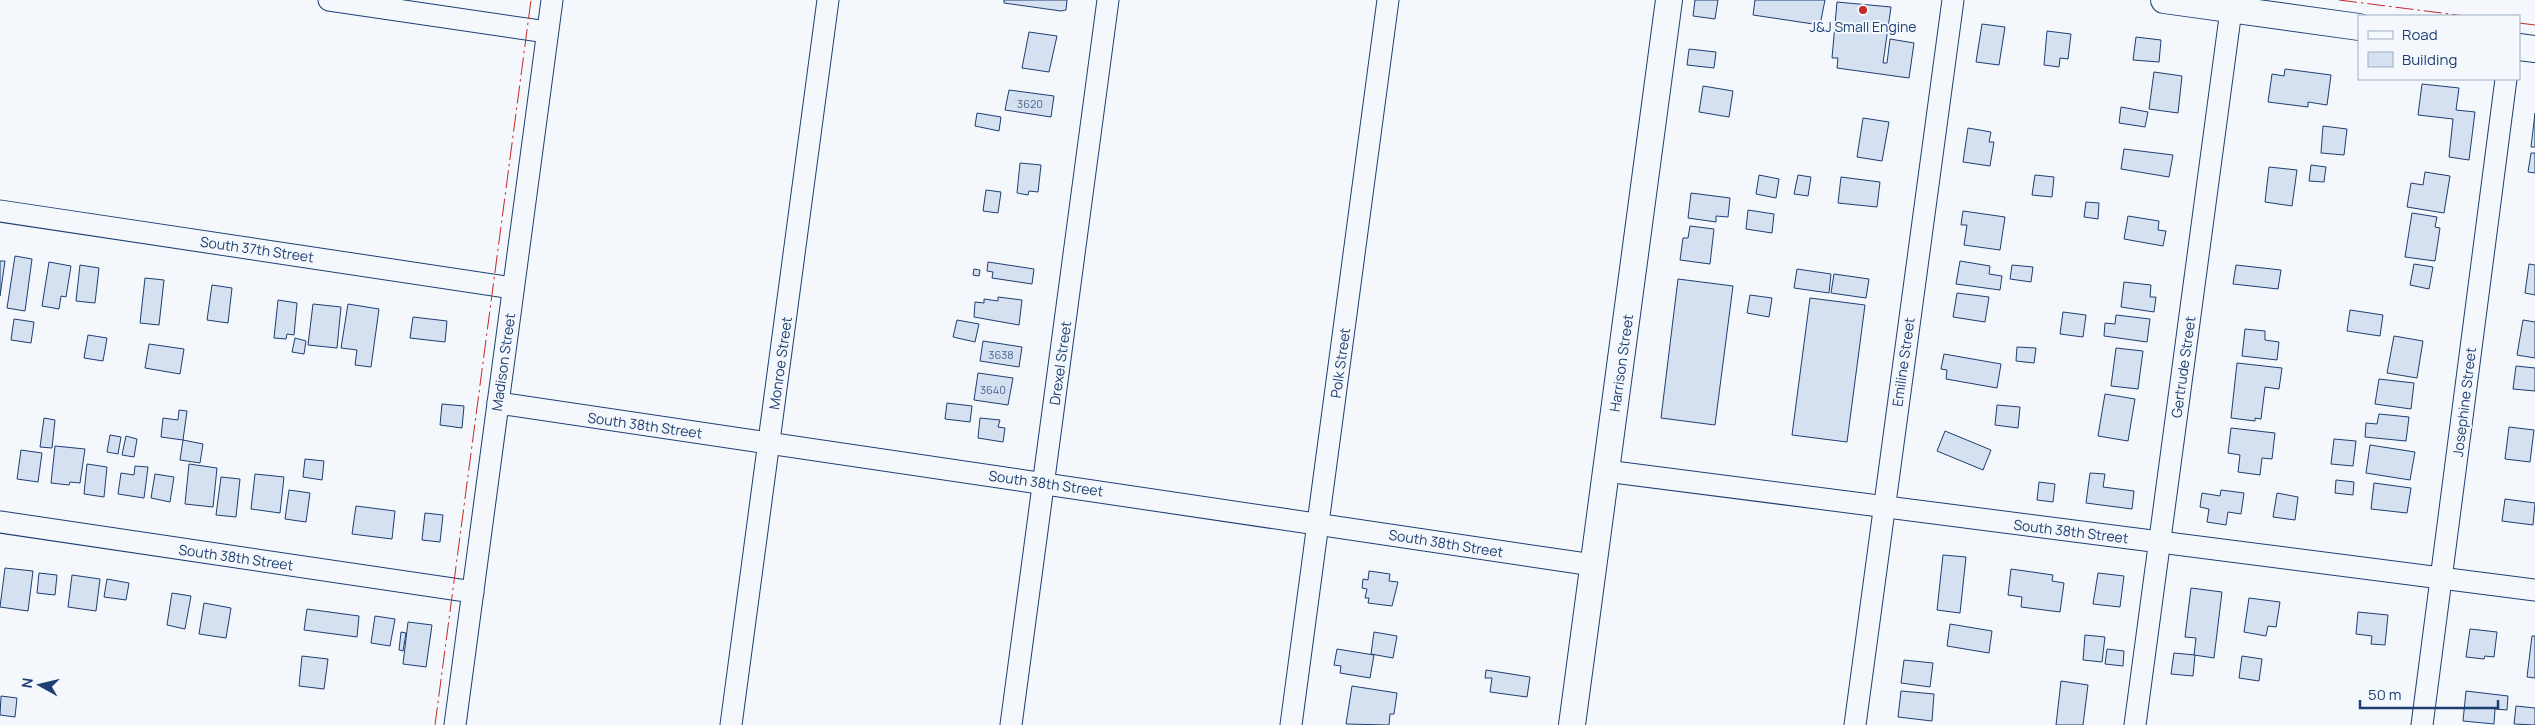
<svg xmlns="http://www.w3.org/2000/svg" width="2535" height="725" viewBox="0 0 2535 725" font-family="Manrope,sans-serif">
	<style>
		.building { fill: #d5e0f0; stroke: #1d3f73 }
		.lines { fill: none; stroke-linecap: round; stroke-linejoin: round }
		.minor-casing { stroke: #1d3f73; stroke-width: 23 }
		.major-casing { stroke: #1d3f73; stroke-width: 28 }
		.minor { stroke: #f4f7fb; stroke-width: 21 }
		.major { stroke: #f4f7fb; stroke-width: 26 }
		.power { stroke: #c62828; stroke-width: 1; stroke-dasharray: 18 4 2.5 4; stroke-linecap: butt }
		.poi-dot { fill: #c62828; stroke: #f4f7fb; stroke-width: 2 }
		.labels { text-anchor: middle; dominant-baseline: central; stroke-width: 4; stroke-linejoin: round; paint-order: stroke }
		.number-label { font-size: 11px; fill: #4b6792 }
		.poi-label { font-size: 14px; fill: #1d3f73; stroke: #f4f7fb }
		.street-label { font-size: 14px; fill: #1d3f73; stroke: #f4f7fb }
	</style>
	<rect width="100%" height="100%" fill="#f4f7fb"/>
	<g class="building">
		<polygon points="1004,0 1067,0 1066,10 1061,11 1004,3"/>
		<polygon points="1695,0 1718,0 1715,19 1693,16"/>
		<polygon points="1755,0 1825,0 1820,25 1753,15"/>
		<polygon points="1837,2 1891,7 1883,63 1887,63 1890,39 1914,43 1909,78 1837,68 1838,58 1832,58"/>
		<polygon points="1982,24 2005,27 1999,65 1976,62"/>
		<polygon points="2047,31 2071,34 2068,59 2060,58 2059,67 2044,65"/>
		<polygon points="1029,32 1057,36 1049,72 1022,68"/>
		<polygon points="2136,37 2161,40 2159,62 2133,60"/>
		<polygon points="1689,49 1716,52 1714,68 1687,65"/>
		<polygon points="2285,69 2331,75 2327,105 2308,102 2308,107 2268,102 2272,74 2284,76"/>
		<polygon points="2154,72 2182,76 2178,113 2149,109"/>
		<polygon points="2422,84 2459,88 2456,110 2475,112 2469,160 2449,157 2453,119 2418,115"/>
		<polygon points="1703,86 1733,91 1729,117 1699,112"/>
		<polygon points="1009,90 1054,96 1051,117 1005,110"/>
		<polygon points="2121,107 2148,112 2145,127 2119,123"/>
		<polygon points="977,113 1001,117 999,131 975,126"/>
		<polygon points="2535,113 2535,147 2531,147"/>
		<polygon points="1863,118 1889,122 1882,161 1857,157"/>
		<polygon points="2323,126 2347,129 2344,155 2321,153"/>
		<polygon points="1968,128 1991,132 1989,142 1994,142 1990,166 1963,162"/>
		<polygon points="2124,149 2173,155 2169,177 2121,169"/>
		<polygon points="2531,153 2535,153 2535,173 2528,172"/>
		<polygon points="1020,163 1041,165 1038,192 1029,191 1028,195 1017,193"/>
		<polygon points="2311,165 2326,167 2324,182 2309,181"/>
		<polygon points="2269,167 2297,170 2292,206 2265,202"/>
		<polygon points="2425,172 2450,176 2444,213 2407,207 2411,183 2423,185"/>
		<polygon points="1759,175 1779,179 1776,198 1756,194"/>
		<polygon points="1798,175 1811,177 1808,196 1794,194"/>
		<polygon points="2035,175 2054,177 2052,197 2032,195"/>
		<polygon points="1841,177 1880,182 1877,207 1838,203"/>
		<polygon points="986,190 1001,192 998,213 983,211"/>
		<polygon points="1691,193 1730,198 1728,217 1716,216 1716,222 1688,218"/>
		<polygon points="2086,202 2099,203 2098,219 2084,217"/>
		<polygon points="1748,210 1774,214 1772,233 1746,229"/>
		<polygon points="1963,211 2005,217 2000,250 1964,245 1967,225 1961,225"/>
		<polygon points="2412,213 2437,217 2435,227 2440,228 2435,261 2405,257"/>
		<polygon points="2128,216 2159,221 2158,230 2166,231 2163,246 2124,239"/>
		<polygon points="1690,226 1714,229 1710,264 1680,260 1683,238 1688,238"/>
		<polygon points="15,256 32,259 25,311 7,308"/>
		<polygon points="0,261 5,261 0,296"/>
		<polygon points="1960,261 1990,266 1989,274 2002,276 2000,290 1956,284"/>
		<polygon points="49,262 71,266 66,297 61,296 59,309 42,306"/>
		<polygon points="988,262 1034,269 1032,284 992,278 993,272 987,271"/>
		<polygon points="2414,264 2433,267 2429,289 2410,285"/>
		<polygon points="2529,264 2535,265 2535,295 2525,293"/>
		<polygon points="80,265 99,268 95,303 76,301"/>
		<polygon points="2012,265 2033,267 2031,282 2010,279"/>
		<polygon points="2236,265 2281,270 2278,289 2233,284"/>
		<polygon points="974,269 980,270 979,276 973,275"/>
		<polygon points="1797,269 1831,274 1829,293 1794,288"/>
		<polygon points="1834,274 1869,279 1866,298 1831,293"/>
		<polygon points="145,278 164,280 159,325 140,323"/>
		<polygon points="1678,279 1733,286 1715,425 1661,418"/>
		<polygon points="2124,282 2151,285 2150,297 2156,297 2154,312 2121,307"/>
		<polygon points="212,285 232,288 228,323 207,320"/>
		<polygon points="1957,293 1989,297 1985,322 1953,317"/>
		<polygon points="1750,295 1772,298 1769,317 1747,313"/>
		<polygon points="998,297 1022,300 1019,325 974,317 975,302 984,303 984,299 998,301"/>
		<polygon points="1810,298 1865,305 1847,442 1792,435"/>
		<polygon points="278,300 297,303 294,335 287,334 286,339 274,338"/>
		<polygon points="313,304 341,307 337,348 308,345"/>
		<polygon points="348,304 379,309 371,367 355,365 357,350 341,348"/>
		<polygon points="2350,310 2383,315 2380,336 2347,331"/>
		<polygon points="2063,312 2086,315 2083,337 2060,334"/>
		<polygon points="2116,315 2150,319 2147,342 2104,336 2105,323 2115,324"/>
		<polygon points="413,317 447,321 445,342 410,338"/>
		<polygon points="14,319 34,322 31,343 11,340"/>
		<polygon points="957,320 979,324 975,342 953,337"/>
		<polygon points="2523,320 2535,322 2535,358 2517,355"/>
		<polygon points="2245,329 2265,331 2265,340 2279,342 2277,360 2242,356"/>
		<polygon points="88,335 107,338 103,361 84,358"/>
		<polygon points="2394,336 2423,341 2417,378 2387,373"/>
		<polygon points="295,338 306,341 304,354 292,352"/>
		<polygon points="983,341 1022,347 1019,367 980,361"/>
		<polygon points="149,344 184,349 180,374 145,368"/>
		<polygon points="2017,347 2036,348 2034,363 2016,361"/>
		<polygon points="2116,348 2143,351 2138,389 2111,386"/>
		<polygon points="1944,354 2001,364 1997,388 1946,379 1947,370 1941,369"/>
		<polygon points="2237,363 2282,368 2279,389 2265,387 2261,419 2255,418 2255,421 2231,418"/>
		<polygon points="2516,366 2535,368 2535,391 2513,389"/>
		<polygon points="978,373 1013,378 1008,405 974,400"/>
		<polygon points="2379,379 2414,383 2411,409 2375,404"/>
		<polygon points="2105,394 2135,399 2128,441 2098,436"/>
		<polygon points="947,403 972,406 970,422 945,419"/>
		<polygon points="442,404 464,406 462,428 440,425"/>
		<polygon points="1997,405 2020,407 2018,428 1995,425"/>
		<polygon points="179,410 187,411 183,440 161,437 163,418 178,420"/>
		<polygon points="2379,414 2409,417 2406,441 2365,437 2366,423 2377,424"/>
		<polygon points="44,418 55,420 52,448 40,447"/>
		<polygon points="980,418 1000,420 998,427 1005,428 1003,442 978,438"/>
		<polygon points="2509,427 2534,430 2530,462 2505,459"/>
		<polygon points="2231,428 2275,433 2272,459 2262,458 2260,475 2238,472 2240,455 2228,453"/>
		<polygon points="1945,431 1991,450 1983,470 1937,451"/>
		<polygon points="110,435 121,437 118,454 107,452"/>
		<polygon points="126,436 137,439 134,457 122,455"/>
		<polygon points="2334,439 2356,441 2353,466 2331,464"/>
		<polygon points="183,440 203,444 200,463 180,460"/>
		<polygon points="2370,445 2415,452 2410,480 2366,473"/>
		<polygon points="55,446 85,449 80,483 70,482 69,485 51,483"/>
		<polygon points="21,450 42,453 38,482 17,479"/>
		<polygon points="305,459 324,461 322,480 303,477"/>
		<polygon points="87,464 107,467 104,497 84,494"/>
		<polygon points="189,464 217,468 213,507 185,504"/>
		<polygon points="135,466 148,467 144,498 118,494 121,473 134,475"/>
		<polygon points="2090,473 2105,474 2103,487 2134,491 2132,509 2086,503"/>
		<polygon points="155,474 174,477 170,502 151,498"/>
		<polygon points="255,474 284,477 280,513 251,509"/>
		<polygon points="221,477 240,479 236,517 216,515"/>
		<polygon points="2336,480 2354,482 2353,495 2335,493"/>
		<polygon points="2039,482 2055,484 2053,502 2037,500"/>
		<polygon points="2374,483 2411,488 2407,513 2371,509"/>
		<polygon points="289,490 310,493 306,522 285,519"/>
		<polygon points="2221,490 2244,493 2241,514 2228,512 2226,525 2207,522 2209,509 2200,507 2202,493 2220,496"/>
		<polygon points="2277,493 2298,497 2295,520 2273,517"/>
		<polygon points="2505,499 2535,503 2533,525 2502,521"/>
		<polygon points="356,506 395,511 392,539 352,534"/>
		<polygon points="425,513 443,515 440,542 422,540"/>
		<polygon points="1943,555 1966,557 1960,613 1937,610"/>
		<polygon points="5,568 33,571 28,611 0,607"/>
		<polygon points="2011,569 2053,575 2052,581 2064,583 2060,612 2021,607 2022,597 2008,595"/>
		<polygon points="1369,571 1390,574 1389,581 1398,582 1392,606 1368,603 1369,598 1365,598 1367,589 1362,588 1363,579 1368,580"/>
		<polygon points="39,573 57,575 55,595 37,593"/>
		<polygon points="2098,573 2124,576 2120,607 2093,604"/>
		<polygon points="72,575 100,579 96,611 68,607"/>
		<polygon points="107,579 129,583 126,600 104,597"/>
		<polygon points="2191,588 2222,592 2214,658 2194,655 2196,638 2185,637"/>
		<polygon points="172,593 191,596 185,629 167,625"/>
		<polygon points="2249,598 2280,602 2276,627 2268,626 2266,636 2244,632"/>
		<polygon points="204,603 231,608 226,638 199,634"/>
		<polygon points="307,609 359,616 357,637 304,630"/>
		<polygon points="2358,612 2388,615 2385,645 2371,644 2372,636 2356,634"/>
		<polygon points="375,616 395,619 390,646 371,643"/>
		<polygon points="408,622 432,625 426,667 403,664"/>
		<polygon points="1950,624 1992,631 1989,653 1947,646"/>
		<polygon points="2470,629 2497,632 2494,657 2485,656 2484,659 2466,657"/>
		<polygon points="401,632 406,633 403,651 399,650"/>
		<polygon points="1374,632 1397,636 1393,658 1371,654"/>
		<polygon points="2085,635 2105,637 2102,662 2083,660"/>
		<polygon points="2532,636 2535,636 2535,678 2527,677"/>
		<polygon points="1337,649 1374,655 1370,678 1340,673 1341,666 1334,665"/>
		<polygon points="2107,649 2124,651 2123,666 2105,664"/>
		<polygon points="2174,653 2195,655 2193,676 2171,674"/>
		<polygon points="302,656 328,659 324,689 299,686"/>
		<polygon points="2242,656 2262,659 2259,681 2239,678"/>
		<polygon points="1904,660 1933,663 1930,687 1901,683"/>
		<polygon points="1486,670 1530,677 1527,697 1490,692 1492,678 1485,678"/>
		<polygon points="2061,681 2088,685 2083,725 2056,725"/>
		<polygon points="1352,686 1397,693 1394,714 1390,714 1389,725 1346,724"/>
		<polygon points="1901,691 1934,694 1932,721 1898,717"/>
		<polygon points="2466,691 2508,696 2507,710 2495,709 2494,724 2463,721"/>
		<polygon points="1,696 17,698 15,717 0,715"/>
		<polygon points="2516,706 2535,708 2535,725 2514,724"/>
	</g>
	<g class="lines">
		<defs>
			<g id="minor">
				<polyline points="329,0 547,32"/>
				<polyline points="0,211 513,288"/>
				<polyline points="498,403 1593,565"/>
				<polyline points="1606,471 2535,590"/>
				<polyline points="0,522 473,592"/>
				<polyline points="455,725 552,0"/>
				<polyline points="731,725 828,0"/>
				<polyline points="1011,725 1108,0"/>
				<polyline points="1291,725 1388,0"/>
				<polyline points="1855,725 1953,0"/>
				<polyline points="2135,725 2231,10"/>
				<polyline points="2422,725 2506,79"/>
			</g>
			<g id="major">
				<polyline points="2164,0 2359,27"/>
				<polyline points="2519,47 2535,49"/>
				<polyline points="1572,725 1669,0"/>
			</g>
		</defs>
		<use href="#minor" class="minor-casing"/>
		<use href="#major" class="major-casing"/>
		<use href="#minor" class="minor"/>
		<use href="#major" class="major"/>
		<g class="power">
			<polyline points="2339,0 2465,16"/>
			<polyline points="2519,23 2535,25"/>
			<polyline points="435,725 531,0"/>
		</g>
	</g>
	<circle class="poi-dot" cx="1863" cy="10" r="5"/>
	<g class="labels">
		<g class="number-label">
			<text x="1030" y="103">3620</text>
			<text x="1001" y="354">3638</text>
			<text x="993" y="389">3640</text>
		</g>
		<g class="poi-label">
			<text x="1863" y="26">J&amp;J Small Engine</text>
		</g>
		<g class="street-label">
			<text transform="translate(257 249) rotate(8)">South 37th Street</text>
			<text transform="translate(503 362) rotate(-82)">Madison Street</text>
			<text transform="translate(1903 362) rotate(-82)">Emiline Street</text>
			<text transform="translate(780 363) rotate(-82)">Monroe Street</text>
			<text transform="translate(1060 363) rotate(-82)">Drexel Street</text>
			<text transform="translate(1340 363) rotate(-82)">Polk Street</text>
			<text transform="translate(1621 363) rotate(-82)">Harrison Street</text>
			<text transform="translate(2183 367) rotate(-82)">Gertrude Street</text>
			<text transform="translate(2464 402) rotate(-83)">Josephine Street</text>
			<text transform="translate(645 425) rotate(8)">South 38th Street</text>
			<text transform="translate(1046 483) rotate(8)">South 38th Street</text>
			<text transform="translate(2071 531) rotate(7)">South 38th Street</text>
			<text transform="translate(1446 543) rotate(9)">South 38th Street</text>
			<text transform="translate(236 557) rotate(8)">South 38th Street</text>
		</g>
	</g>
	<rect x="2358" y="15" width="162" height="65" fill="#f4f7fb" stroke="#9eadc5"/>
	<rect x="2368" y="31" width="25" height="8" fill="#f4f7fb" stroke="#9eadc5"/>
	<text x="2402" y="40" font-size="15" fill="#1d3f73">Road</text>
	<rect x="2368" y="52" width="25" height="15" fill="#d5e0f0" stroke="#9eadc5"/>
	<text x="2402" y="65" font-size="15" fill="#1d3f73">Building</text>
	<g transform="translate(40 685) rotate(278)" stroke="#f4f7fb" stroke-width="4" paint-order="stroke">
	<path d="M0-4L9 19L0 12L-9 19Z" fill="#1d3f73"/>
	<text y="-8" font-size="14" font-weight="bold" text-anchor="middle" fill="#1d3f73">N</text>
	</g>
	<path d="M2360 700v8h138v-8" fill="none" stroke="#1d3f73" stroke-width="2.5"/>
	<text x="2368" y="700" font-size="15" fill="#1d3f73" stroke="#f4f7fb" stroke-width="4" paint-order="stroke">50 m</text>
</svg>
